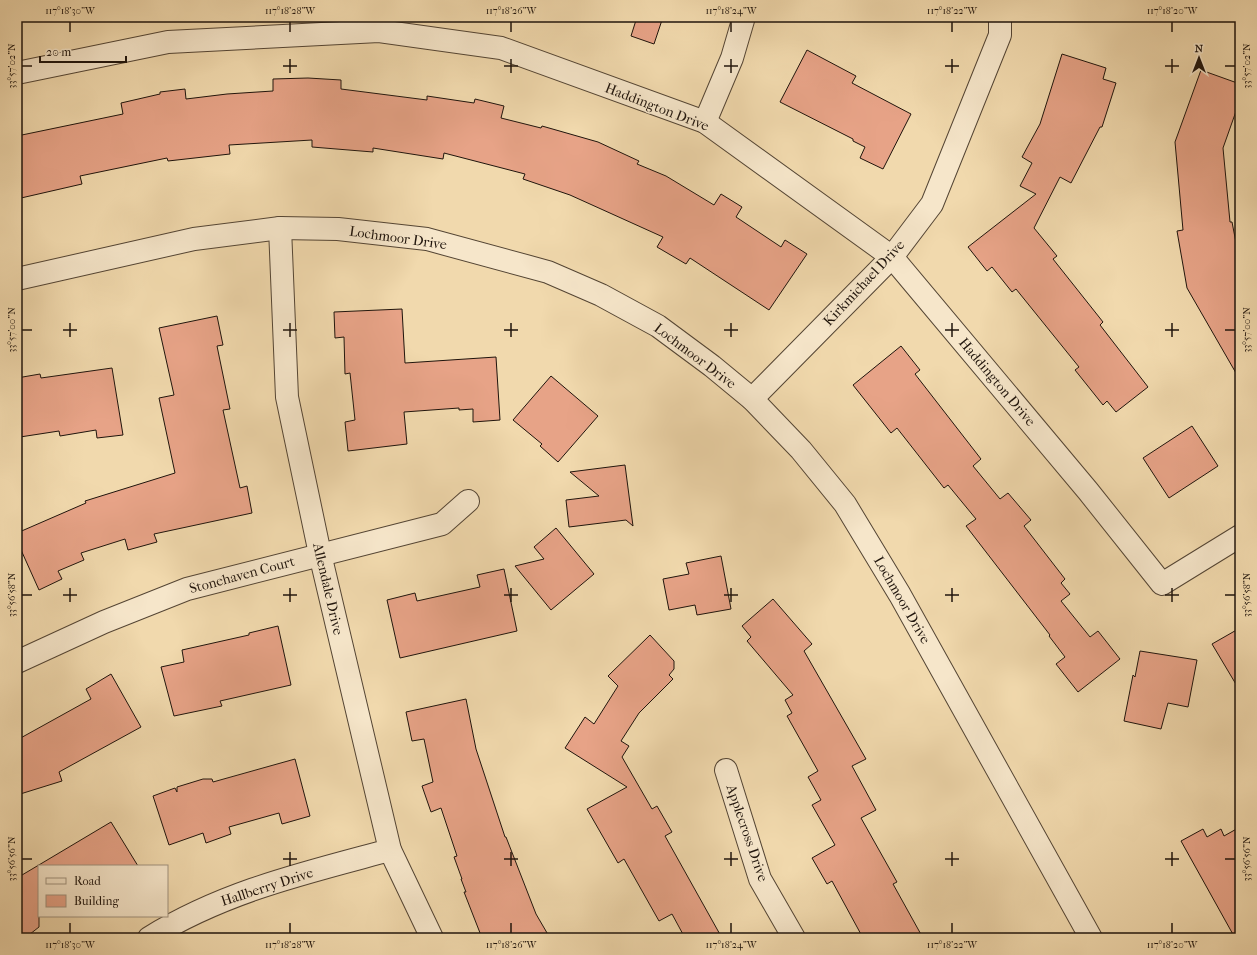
<svg xmlns="http://www.w3.org/2000/svg" width="1257" height="955" viewBox="0 0 1257 955" font-family="'IM FELL French Canon',serif">
	<style>
		.building { fill: #e7a387; stroke: #1f140c }
		.lines { fill: none; stroke-linecap: round; stroke-linejoin: round }
		.minor-casing { stroke: #544534; stroke-width: 24 }
		.tertiary-casing { stroke: #544534; stroke-width: 24 }
		.minor { stroke: #f6e6ca; stroke-width: 22 }
		.tertiary { stroke: #f6e6ca; stroke-width: 22 }
		.ticks { fill: none; stroke: #1f140c; stroke-width: 1.5 }
		.labels { text-anchor: middle; dominant-baseline: central; stroke-width: 3; stroke-linejoin: round; paint-order: stroke }
		.street-label { font-size: 14px; fill: #1f140c; stroke: #f6e6ca }
		.neatline { fill: none; stroke: #1f140c; stroke-width: 1.5 }
		.ticks-label { font-size: 10px; text-anchor: middle; fill: #1f140c }
	</style>
	<rect width="100%" height="100%" fill="#f1d9ad"/>
	<filter id="stains"><feTurbulence type="fractalNoise" baseFrequency=".005" numOctaves="4"/><feColorMatrix values="0 0 0 0 .2 0 0 0 0 .09 0 0 0 0 .02 0 0 0 .5 -.17"/></filter>
	<radialGradient id="worn" r=".72"><stop offset=".6" stop-color="#630" stop-opacity="0"/><stop offset="1" stop-color="#630" stop-opacity=".3"/></radialGradient>
	<g class="building">
		<polygon points="637,17 663,17 654,44 631,36"/>
		<polygon points="807,50 856,76 852,83 911,114 883,169 860,158 865,147 853,141 853,139 780,102"/>
		<polygon points="1062,54 1106,68 1103,79 1116,83 1102,127 1100,127 1071,183 1060,177 1034,228 1057,256 1053,259 1103,322 1100,325 1148,387 1116,412 1107,401 1103,405 1075,370 1079,367 1016,289 1012,292 992,267 987,271 968,247 1036,194 1020,186 1032,163 1022,157 1040,124"/>
		<polygon points="1201,70 1240,84 1240,100 1223,148 1230,222 1232,222 1238,253 1240,253 1240,380 1187,288 1177,231 1183,230 1175,142"/>
		<polygon points="308,78 341,80 341,89 427,100 427,96 474,103 475,99 504,106 501,118 541,128 542,126 598,142 639,161 637,164 666,176 714,205 721,194 742,207 736,217 781,247 785,240 807,254 769,310 690,258 686,264 657,247 663,237 570,195 523,179 525,174 444,153 443,159 373,148 373,152 312,147 312,140 229,145 230,154 168,161 167,158 80,176 82,184 21,198 17,181 17,136 123,114 121,103 160,94 160,92 185,89 186,99 227,94 273,91 273,79"/>
		<polygon points="402,309 405,363 496,357 500,420 473,422 473,409 459,410 459,408 404,412 407,444 348,451 345,422 355,420 350,373 345,374 344,337 335,338 334,312"/>
		<polygon points="217,316 223,345 217,346 230,409 223,410 240,488 247,486 252,513 154,534 157,542 128,550 125,539 81,553 84,560 58,571 62,579 39,590 17,541 17,533 86,503 85,501 175,473 159,398 174,395 159,328"/>
		<polygon points="901,346 920,370 915,374 981,459 973,466 1000,499 1008,493 1031,520 1024,526 1065,579 1061,583 1070,594 1061,601 1090,637 1098,631 1120,659 1078,692 1056,664 1065,657 1049,636 1050,635 966,526 976,519 948,485 944,488 897,428 891,433 853,385"/>
		<polygon points="112,368 123,435 97,438 96,430 60,436 59,431 20,437 17,416 17,378 40,374 41,378"/>
		<polygon points="551,376 598,416 558,462 540,446 542,444 513,420"/>
		<polygon points="1192,426 1218,466 1169,498 1143,458"/>
		<polygon points="625,465 633,526 626,520 569,527 566,500 599,496 570,472"/>
		<polygon points="556,528 594,574 551,610 515,566 544,559 534,547"/>
		<polygon points="721,556 731,609 697,615 695,605 669,610 663,579 689,574 686,563"/>
		<polygon points="504,569 517,631 400,658 387,600 415,593 417,601 480,587 477,575"/>
		<polygon points="773,599 812,644 804,651 866,759 852,766 876,810 861,818 897,882 893,884 923,938 863,938 832,881 827,884 812,858 835,845 812,805 821,800 808,777 818,771 787,716 792,713 785,700 793,695 747,641 751,637 742,626"/>
		<polygon points="278,626 291,685 220,701 222,706 174,716 161,667 184,662 182,650 249,635 249,633"/>
		<polygon points="1240,628 1240,691 1212,644"/>
		<polygon points="650,635 674,661 674,669 669,675 673,679 639,713 621,741 629,746 622,757 652,809 657,806 672,832 665,836 722,938 685,938 672,914 659,921 624,859 618,863 587,809 627,787 565,748 585,717 594,724 618,686 608,676"/>
		<polygon points="1140,651 1197,660 1188,707 1168,703 1161,729 1124,721 1133,675 1135,677"/>
		<polygon points="111,674 141,727 59,772 62,781 17,795 17,740 91,699 86,689"/>
		<polygon points="466,699 476,749 505,837 506,837 536,914 550,938 482,938 464,892 466,892 461,879 462,879 454,857 457,856 441,808 431,812 422,786 433,782 424,739 412,741 406,712"/>
		<polygon points="295,759 310,816 282,824 279,813 229,827 231,834 206,843 203,833 169,845 153,796 175,788 177,792 177,787 203,779 212,779 213,782"/>
		<polygon points="111,822 138,866 39,866 39,927 25,938 17,938 17,878"/>
		<polygon points="1240,827 1240,938 1235,938 1181,841 1203,829 1207,837 1221,829 1224,836"/>
	</g>
	<g class="lines">
		<defs>
			<g id="minor">
				<polyline points="17,73 168,42 379,31 501,48 705,122 892,257 1088,491 1162,584 1240,536"/>
				<polyline points="705,122 732,58 744,17"/>
				<polyline points="280,228 287,397 320,554 390,850 432,938"/>
				<polyline points="752,399 892,257 932,204 1000,35 1000,17"/>
				<polyline points="17,662 104,622 187,589 442,524 468,501"/>
				<polyline points="726,770 760,879 794,938"/>
				<path d="M149,938C225,891 305,873 390,850"/>
			</g>
			<polyline id="tertiary" points="17,279 194,239 280,228 338,229 427,239 548,272 601,295 658,326 712,366 752,399 801,450 845,504 900,595 1091,938"/>
		</defs>
		<use href="#minor" class="minor-casing"/>
		<use href="#tertiary" class="tertiary-casing"/>
		<use href="#minor" class="minor"/>
		<use href="#tertiary" class="tertiary"/>
	</g>
	<path class="ticks" d="M70,22V32M290,22V32M511,22V32M731,22V32M952,22V32M1172,22V32M290,59V73M511,59V73M731,59V73M952,59V73M1172,59V73M22,66H32M283,66H297M504,66H518M724,66H738M945,66H959M1165,66H1179M1225,66H1235M70,323V337M290,323V337M511,323V337M731,323V337M952,323V337M1172,323V337M22,330H32M63,330H77M283,330H297M504,330H518M724,330H738M945,330H959M1165,330H1179M1225,330H1235M70,588V602M290,588V602M511,588V602M731,588V602M952,588V602M1172,588V602M22,595H32M63,595H77M283,595H297M504,595H518M724,595H738M945,595H959M1165,595H1179M1225,595H1235M290,852V866M511,852V866M731,852V866M952,852V866M1172,852V866M22,859H32M283,859H297M504,859H518M724,859H738M945,859H959M1165,859H1179M1225,859H1235M70,923V933M290,923V933M511,923V933M731,923V933M952,923V933M1172,923V933"/>
	<g class="labels">
		<g class="street-label">
			<text transform="translate(657 107) rotate(21)">Haddington Drive</text>
			<text transform="translate(398 238) rotate(8)">Lochmoor Drive</text>
			<text transform="translate(864 283) rotate(-47)">Kirkmichael Drive</text>
			<text transform="translate(695 356) rotate(37)">Lochmoor Drive</text>
			<text transform="translate(997 382) rotate(50)">Haddington Drive</text>
			<text transform="translate(242 575) rotate(-15)">Stonehaven Court</text>
			<text transform="translate(328 589) rotate(77)">Allendale Drive</text>
			<text transform="translate(902 600) rotate(60)">Lochmoor Drive</text>
			<text transform="translate(747 833) rotate(71)">Applecross Drive</text>
			<text transform="translate(267 887) rotate(-18)">Hallberry Drive</text>
		</g>
	</g>
	<rect width="1257" height="955" fill="none" stroke="#f1d9ad" stroke-width="44"/>
	<rect x="38" y="865" width="130" height="52" fill="#f6e6ca" stroke="#a0927e"/>
	<rect x="46" y="878" width="20" height="6" fill="#f6e6ca" stroke="#a0927e"/>
	<text x="74" y="885" font-size="12" fill="#1f140c">Road</text>
	<rect x="46" y="895" width="20" height="12" fill="#e7a387" stroke="#a0927e"/>
	<text x="74" y="905" font-size="12" fill="#1f140c">Building</text>
	<g transform="translate(1199 58)" stroke="#f6e6ca" stroke-width="3" paint-order="stroke">
	<path d="M0-3L7 15L0 10L-7 15Z" fill="#1f140c"/>
	<text y="-6" font-size="11" font-weight="bold" text-anchor="middle" fill="#1f140c">N</text>
	</g>
	<path d="M40 56v6h86v-6" fill="none" stroke="#1f140c" stroke-width="2"/>
	<text x="46" y="56" font-size="12" fill="#1f140c" stroke="#f6e6ca" stroke-width="3" paint-order="stroke">20 m</text>
	<rect x="22" y="22" width="1213" height="911" class="neatline"/>
	<g class="ticks-label">
		<text x="70" y="14">117°18'30"W</text>
		<text x="290" y="14">117°18'28"W</text>
		<text x="511" y="14">117°18'26"W</text>
		<text x="731" y="14">117°18'24"W</text>
		<text x="952" y="14">117°18'22"W</text>
		<text x="1172" y="14">117°18'20"W</text>
		<text transform="translate(11 66) rotate(-90)" y="4">33°57'02"N</text>
		<text transform="translate(1246 66) rotate(-90)" y="4">33°57'02"N</text>
		<text transform="translate(11 330) rotate(-90)" y="4">33°57'00"N</text>
		<text transform="translate(1246 330) rotate(-90)" y="4">33°57'00"N</text>
		<text transform="translate(11 595) rotate(-90)" y="4">33°56'58"N</text>
		<text transform="translate(1246 595) rotate(-90)" y="4">33°56'58"N</text>
		<text transform="translate(11 859) rotate(-90)" y="4">33°56'56"N</text>
		<text transform="translate(1246 859) rotate(-90)" y="4">33°56'56"N</text>
		<text x="70" y="948">117°18'30"W</text>
		<text x="290" y="948">117°18'28"W</text>
		<text x="511" y="948">117°18'26"W</text>
		<text x="731" y="948">117°18'24"W</text>
		<text x="952" y="948">117°18'22"W</text>
		<text x="1172" y="948">117°18'20"W</text>
	</g>
	<rect width="100%" height="100%" filter="url(#stains)"/>
	<rect width="100%" height="100%" fill="url(#worn)"/>
</svg>
